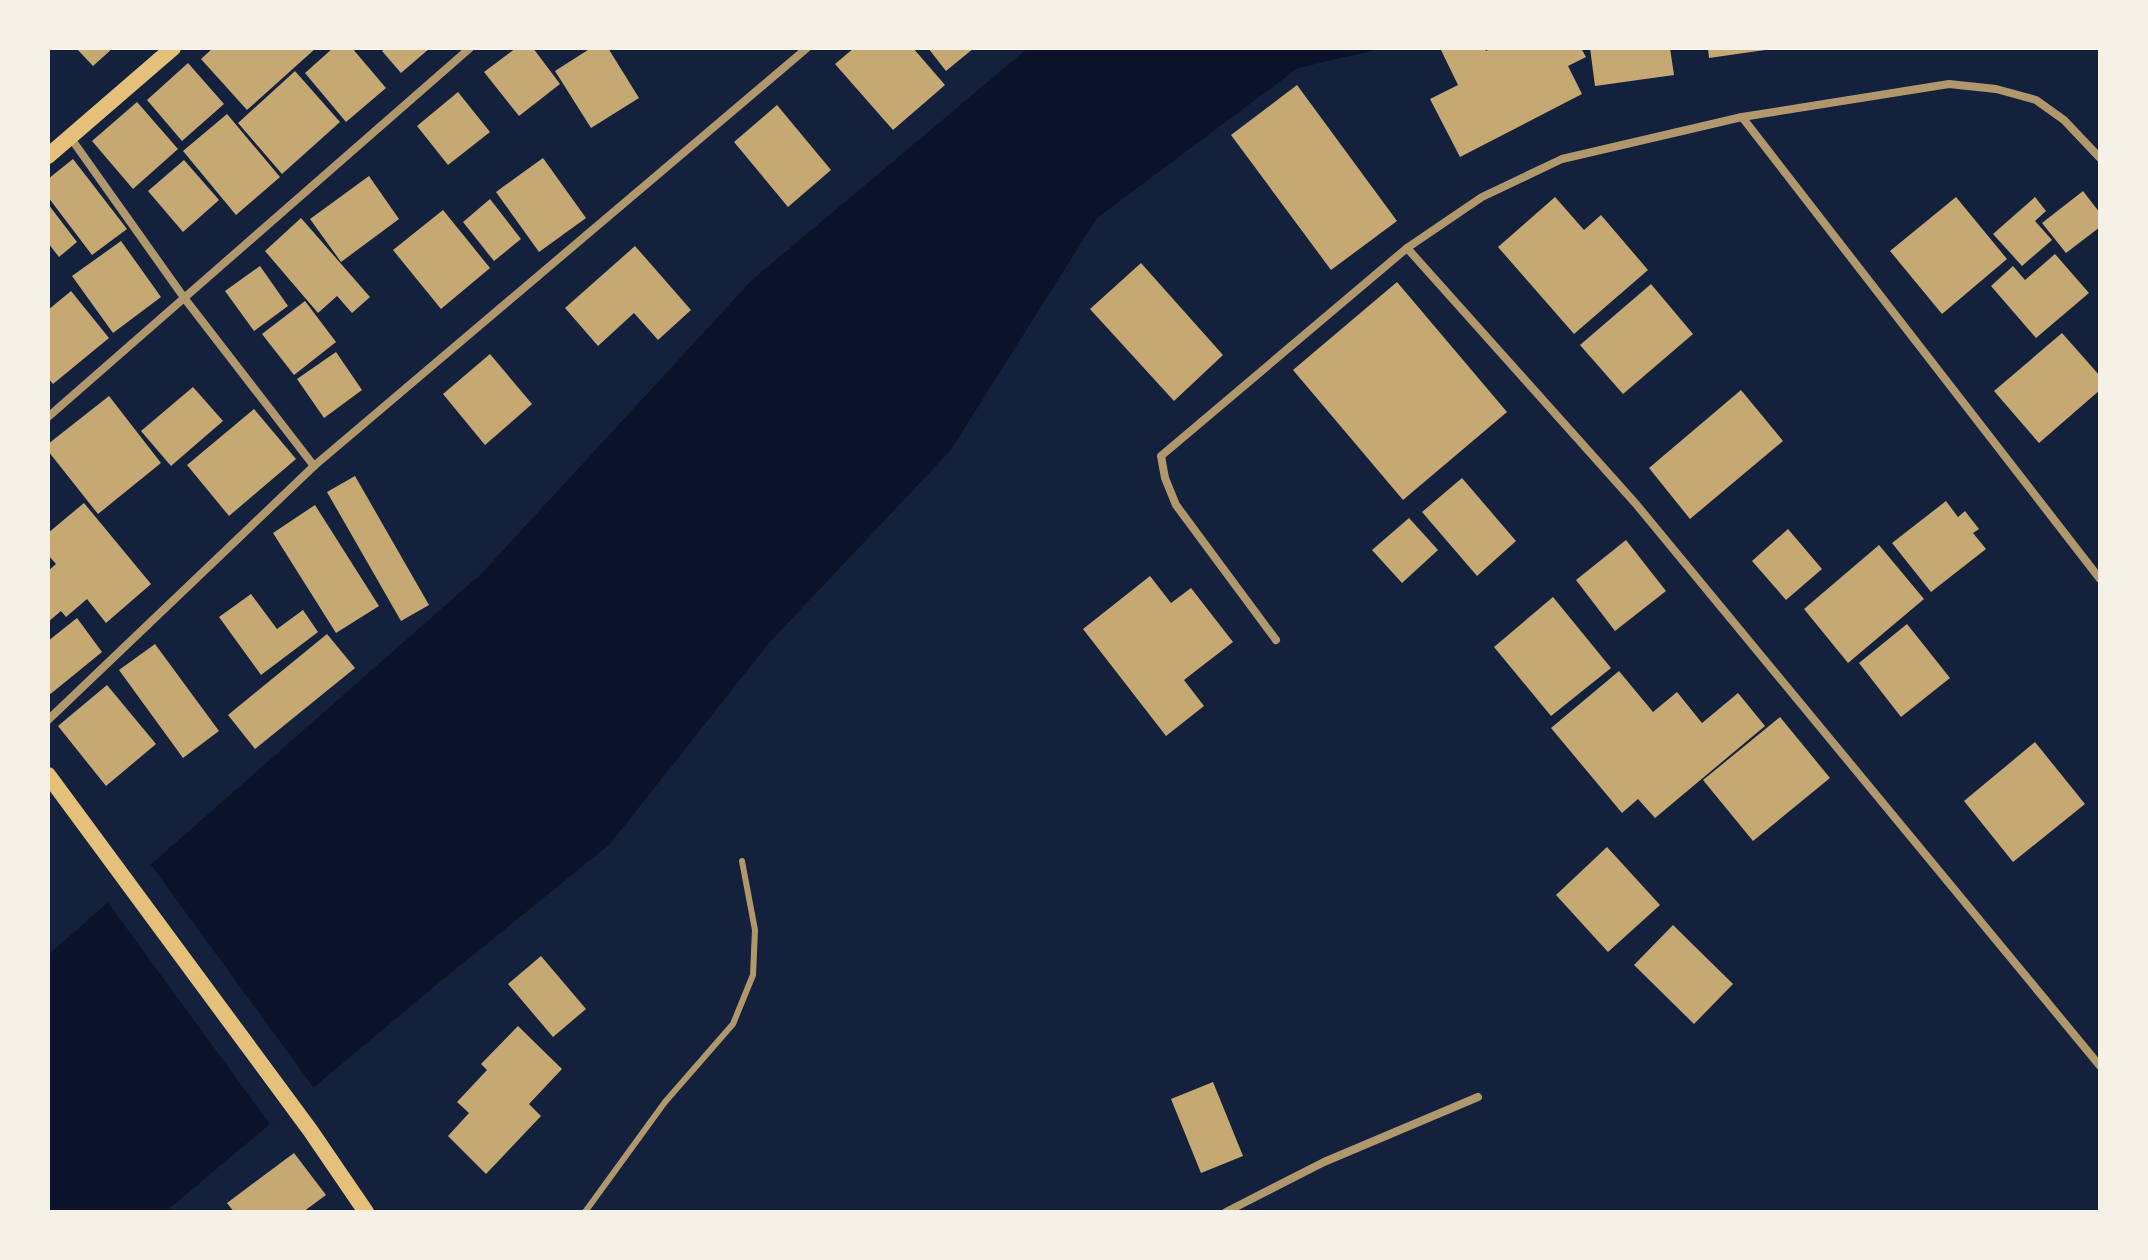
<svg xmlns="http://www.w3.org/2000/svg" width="2148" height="1260" viewBox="0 0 2148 1260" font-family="Figtree,sans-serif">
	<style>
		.water { fill: #0b132b }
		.pier { fill: #14213d }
		.building { fill: #c6a872 }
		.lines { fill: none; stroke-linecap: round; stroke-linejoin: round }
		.service { stroke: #b1986c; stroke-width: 6 }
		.minor { stroke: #b1986c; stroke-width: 8 }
		.secondary { stroke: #e5c07b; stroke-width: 16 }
	</style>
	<rect width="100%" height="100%" fill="#14213d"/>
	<polygon class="water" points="1028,48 1384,48 1298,68 1097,218 950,451 769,643 610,844 436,985 165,1212 48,1212 48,955 482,573 752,280"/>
	<polygon class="pier" points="149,862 316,1091 272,1127 106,900"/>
	<g class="building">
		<polygon points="76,48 113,48 93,66"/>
		<polygon points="213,48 316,48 247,110 201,59"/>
		<polygon points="333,48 352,48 386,88 346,122 305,73"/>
		<polygon points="386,48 430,48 401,73 382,51"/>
		<polygon points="516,48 533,48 560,84 519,116 484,72"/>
		<polygon points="591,48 608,48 639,98 591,128 555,71"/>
		<polygon points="854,48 913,48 945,85 893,130 835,64"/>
		<polygon points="928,48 974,48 946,71"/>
		<polygon points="1440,48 1484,48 1486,51 1493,48 1581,48 1586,57 1568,66 1582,94 1460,157 1430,99 1458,85"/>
		<polygon points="1590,48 1670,48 1674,75 1595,86"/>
		<polygon points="1708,48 1765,48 1765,50 1709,58"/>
		<polygon points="188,63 224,104 182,141 147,100"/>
		<polygon points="295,71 340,122 282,174 238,123"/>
		<polygon points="1297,85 1397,221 1331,270 1231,135"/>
		<polygon points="458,92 490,132 448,165 417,126"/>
		<polygon points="137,102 178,149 133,189 92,141"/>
		<polygon points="777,105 831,170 788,207 734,142"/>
		<polygon points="227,114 280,177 236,215 183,151"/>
		<polygon points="543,158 586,218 539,252 496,192"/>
		<polygon points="73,159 127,229 92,255 48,197 48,179"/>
		<polygon points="184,160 219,200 183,232 148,191"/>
		<polygon points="369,176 399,219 341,262 310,219"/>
		<polygon points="2083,191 2100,213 2100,227 2066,253 2042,223"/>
		<polygon points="1555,197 1584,230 1601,215 1648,270 1574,334 1498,247"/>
		<polygon points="1956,197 2007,259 1942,314 1890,251"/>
		<polygon points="2035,197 2046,211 2035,221 2052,240 2022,266 1993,234"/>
		<polygon points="490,199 521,239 494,261 463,222"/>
		<polygon points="48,204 77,242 59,257 48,243"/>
		<polygon points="443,210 490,268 441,309 393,250"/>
		<polygon points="301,218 370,297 352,313 337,296 318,313 265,251"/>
		<polygon points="121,241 161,297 113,333 72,276"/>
		<polygon points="635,246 691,310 658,340 634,313 598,346 565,308"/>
		<polygon points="2055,254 2089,293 2036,338 1991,286 2013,266 2025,280"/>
		<polygon points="1141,263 1223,355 1174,401 1090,309"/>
		<polygon points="260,266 288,306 254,331 225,291"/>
		<polygon points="1397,282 1507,412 1403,500 1293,370"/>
		<polygon points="1651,284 1693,334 1623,394 1580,345"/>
		<polygon points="71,291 109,338 53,384 48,378 48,310"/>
		<polygon points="305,301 336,342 294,375 262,334"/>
		<polygon points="2062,333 2100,376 2100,390 2039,443 1994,391"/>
		<polygon points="336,352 362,390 324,418 297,379"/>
		<polygon points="490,354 532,404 485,445 443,394"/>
		<polygon points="193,387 223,421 171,466 141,431"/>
		<polygon points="1741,390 1783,441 1690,519 1649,468"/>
		<polygon points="109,396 161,463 98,514 48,451 48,444"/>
		<polygon points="254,409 296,459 229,516 187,465"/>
		<polygon points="355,476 429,605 401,621 327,492"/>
		<polygon points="1462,478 1516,541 1477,576 1422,512"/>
		<polygon points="1946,501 1958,517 1965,511 1979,529 1973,533 1986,549 1931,592 1892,543"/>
		<polygon points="84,503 151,584 106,623 87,599 66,617 61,611 48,622 48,571 56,564 48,555 48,533"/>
		<polygon points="315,505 379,606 336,633 273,533"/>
		<polygon points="1409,518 1438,550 1402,583 1372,550"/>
		<polygon points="1788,529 1822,569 1786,600 1752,561"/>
		<polygon points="1626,540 1666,591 1615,631 1576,580"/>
		<polygon points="1879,545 1924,599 1848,663 1804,609"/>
		<polygon points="1150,576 1171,603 1191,588 1233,642 1184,680 1204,706 1166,736 1083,629"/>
		<polygon points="251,594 277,629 303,610 318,632 261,675 219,617"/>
		<polygon points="1553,597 1611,668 1551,716 1494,647"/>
		<polygon points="77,618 102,652 48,696 48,641"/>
		<polygon points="1907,624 1950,678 1901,717 1859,663"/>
		<polygon points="327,634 355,668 255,749 228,715"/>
		<polygon points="155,644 219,731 183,758 119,670"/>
		<polygon points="1619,671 1653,712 1677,692 1702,723 1738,693 1765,726 1655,818 1638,799 1622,813 1551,728"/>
		<polygon points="107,685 156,744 106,786 58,726"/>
		<polygon points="1780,717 1830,778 1753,841 1703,780"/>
		<polygon points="2035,742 2085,804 2013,862 1964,801"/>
		<polygon points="1607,847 1660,905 1608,952 1556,895"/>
		<polygon points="1673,925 1733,984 1694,1024 1634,965"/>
		<polygon points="541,956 586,1009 553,1037 508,984"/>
		<polygon points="518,1026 562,1069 529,1104 541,1116 486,1174 448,1136 469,1113 457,1102 487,1070 481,1064"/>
		<polygon points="1213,1082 1243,1156 1201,1173 1171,1099"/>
		<polygon points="294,1153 326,1195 303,1212 234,1212 227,1203"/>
	</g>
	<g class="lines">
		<polyline class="service" points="585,1212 665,1102 733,1024 753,975 755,930 742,861"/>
		<g class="minor">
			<polyline points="70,137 185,299 314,466"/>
			<polyline points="2100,158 2064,120 2036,100 1996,89 1949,84 1742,117 2100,579"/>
			<polyline points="1407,248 1636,504 2100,1066"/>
			<polyline points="48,417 470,48"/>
			<polyline points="1276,640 1176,505 1165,478 1161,456 1407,248 1482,197 1562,159 1742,117"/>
			<polyline points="48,720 314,466 807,48"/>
			<polyline points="1226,1212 1324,1162 1478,1097"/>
		</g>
		<g class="secondary">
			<polyline points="48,156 173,48"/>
			<polyline points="48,775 310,1130 366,1212"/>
		</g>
	</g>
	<rect width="2148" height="1260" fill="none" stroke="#f6f1e7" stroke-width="100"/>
</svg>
